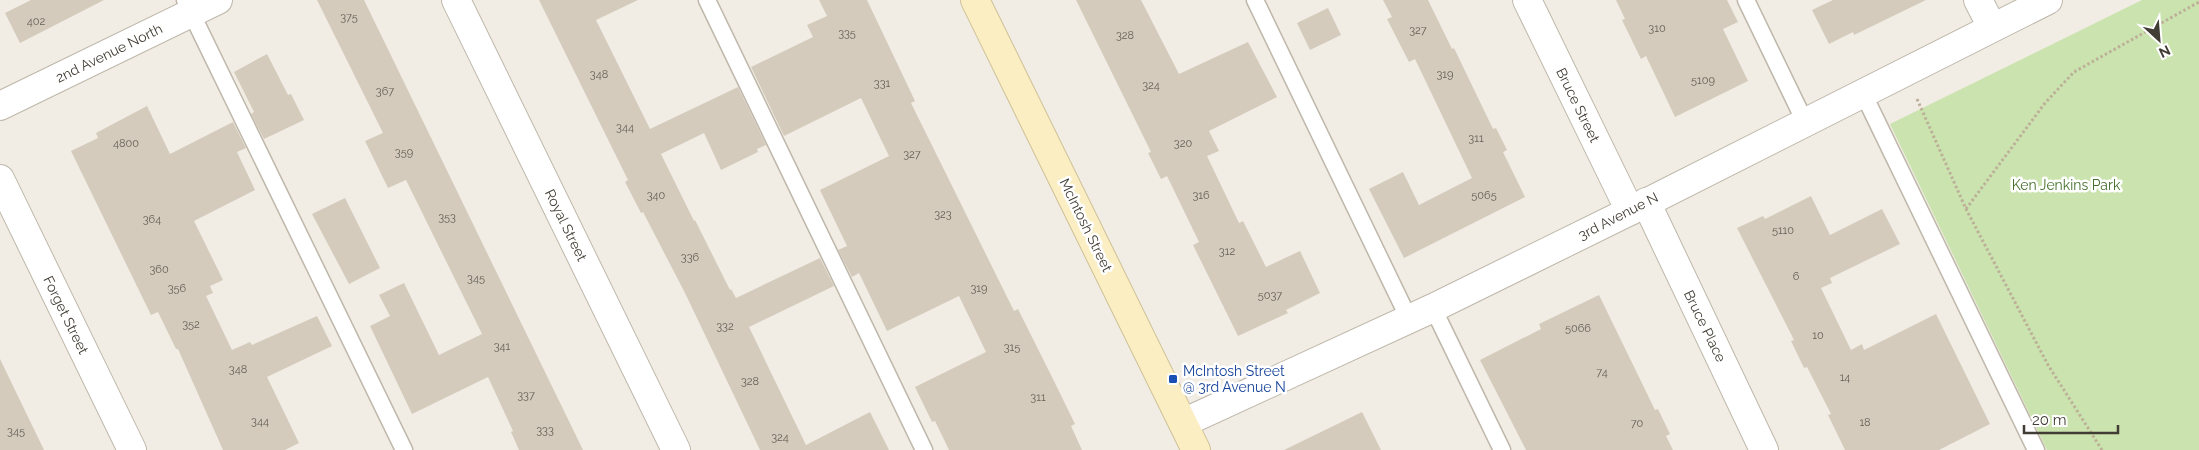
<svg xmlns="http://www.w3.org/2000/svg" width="2199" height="450" viewBox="0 0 2199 450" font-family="Raleway,sans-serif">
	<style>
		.green { fill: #cbe3ae }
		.building { fill: #d4cbbd }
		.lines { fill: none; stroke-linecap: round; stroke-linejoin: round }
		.lane-casing { stroke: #beb7aa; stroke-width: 19 }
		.street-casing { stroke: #beb7aa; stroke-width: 30 }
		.secondary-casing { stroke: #cec096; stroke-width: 30 }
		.path { stroke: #bcb099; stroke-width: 3; stroke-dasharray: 2.5 2.5; stroke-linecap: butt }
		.lane { stroke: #fff; stroke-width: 16 }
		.street { stroke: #fff; stroke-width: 28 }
		.secondary { stroke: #fbeec3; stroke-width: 28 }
		.transit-dot { fill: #1a4fb4; stroke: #fff; stroke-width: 2 }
		.labels { text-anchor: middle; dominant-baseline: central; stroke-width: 5; stroke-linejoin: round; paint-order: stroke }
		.number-label { font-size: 11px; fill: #666056 }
		.street-label { font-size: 14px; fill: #423d34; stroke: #fff }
		.park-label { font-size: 14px; fill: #45702c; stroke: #fff }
		.transit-label { font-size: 14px; fill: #164399; stroke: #fff; text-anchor: start }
	</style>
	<rect width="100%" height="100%" fill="#f1ede4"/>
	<polygon class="green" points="2142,0 2199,0 2199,450 2047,450 1890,124"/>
	<g class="building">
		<polygon points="31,0 104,0 20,43 5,13"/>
		<polygon points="317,0 364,0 583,450 519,450 511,432 513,431 488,377 412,414 370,326 390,316 379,295 404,283 439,355 482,334 406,180 388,188 365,141 383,133"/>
		<polygon points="539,0 638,0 596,20 650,129 738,87 766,145 757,149 758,152 721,170 704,133 661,154 694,221 695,220 730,290 731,289 736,298 820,258 834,286 749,327 806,445 870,412 889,450 760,450 685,293 643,212 641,213 625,182 628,180"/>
		<polygon points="819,0 867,0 915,101 911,103 1014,311 1018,309 1053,379 1075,424 1071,426 1082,450 949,450 935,421 932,422 915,387 986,352 959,296 887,331 859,273 852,277 838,250 847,246 820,190 889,156 861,98 784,136 751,67 813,37 807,25 827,16"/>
		<polygon points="1076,0 1141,0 1179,74 1248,42 1277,97 1209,131 1219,151 1207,156 1239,223 1243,221 1266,267 1300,251 1320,293 1286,310 1288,313 1238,336 1193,245 1199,242 1167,176 1161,179 1148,153 1151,152"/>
		<polygon points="1383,0 1428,0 1452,49 1454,48 1493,129 1496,128 1507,150 1503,152 1525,197 1404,258 1369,189 1403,172 1419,205 1472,178 1415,59 1409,62 1387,19 1392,17"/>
		<polygon points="1616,0 1727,0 1738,22 1723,29 1748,81 1675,117 1646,56 1641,59 1622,20 1625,19"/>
		<polygon points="1833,0 1926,0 1854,35 1853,32 1829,44 1812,10"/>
		<polygon points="1328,8 1341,35 1310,50 1297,23"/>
		<polygon points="267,54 288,95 291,94 304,120 264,139 251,114 254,112 234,72"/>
		<polygon points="147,106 170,154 233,122 246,148 237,152 255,190 194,221 223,280 210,286 213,293 206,296 232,350 250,342 252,345 317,316 332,346 267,377 299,443 285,450 223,450 178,349 176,349 158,312 151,315 71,151 98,138 96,133"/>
		<polygon points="1811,196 1830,235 1882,209 1900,244 1830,278 1832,283 1821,288 1851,350 1862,344 1864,350 1936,314 1990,424 1939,450 1845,450 1828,415 1831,414 1807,367 1804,368 1791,341 1794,340 1737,228 1763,216 1765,219"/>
		<polygon points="345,198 380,268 349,284 312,214"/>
		<polygon points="1599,295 1655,410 1658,409 1670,434 1666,436 1673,450 1526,450 1480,360 1541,329 1539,324"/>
		<polygon points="0,359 44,450 0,450"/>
		<polygon points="1362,412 1381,450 1284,450"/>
	</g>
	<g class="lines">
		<defs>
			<g id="lane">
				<polyline points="185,0 404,450"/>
				<polyline points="707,0 924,450"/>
				<polyline points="1255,0 1409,319"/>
				<polyline points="1746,0 1805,122"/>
				<polyline points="1863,93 2036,450"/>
				<polyline points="1433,308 1502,450"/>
			</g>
			<g id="street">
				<polyline points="456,0 676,450"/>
				<polyline points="1527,0 1630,211"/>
				<polyline points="1978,0 1992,27"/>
				<polyline points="0,106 218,0"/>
				<polyline points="0,179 132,450"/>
				<polyline points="1646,202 1764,450"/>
				<polyline points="1183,423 1433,308 1630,211 2048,0"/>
			</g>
			<polyline id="secondary" points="975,0 1196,450"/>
		</defs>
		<use href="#lane" class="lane-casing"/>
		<use href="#street" class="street-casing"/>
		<use href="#secondary" class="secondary-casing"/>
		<g class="path">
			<polyline points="1917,99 1966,209 2048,365 2102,450"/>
			<polyline points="1966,209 2045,103 2074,72 2199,2"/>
		</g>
		<use href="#lane" class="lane"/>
		<use href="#street" class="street"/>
		<use href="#secondary" class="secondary"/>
	</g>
	<rect class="transit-dot" x="1168" y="374" width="10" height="10" rx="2.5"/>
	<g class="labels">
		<g class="number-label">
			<text x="349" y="17">375</text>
			<text x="36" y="21">402</text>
			<text x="1657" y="28">310</text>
			<text x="1418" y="30">327</text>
			<text x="847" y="33">335</text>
			<text x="1125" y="35">328</text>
			<text x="599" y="74">348</text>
			<text x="1445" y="74">319</text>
			<text x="1703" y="80">5109</text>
			<text x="882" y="83">331</text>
			<text x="1151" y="85">324</text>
			<text x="385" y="91">367</text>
			<text x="625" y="127">344</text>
			<text x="1476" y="138">311</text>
			<text x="126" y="143">4800</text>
			<text x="1183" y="143">320</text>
			<text x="404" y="152">359</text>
			<text x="912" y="154">327</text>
			<text x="656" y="195">340</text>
			<text x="1201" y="195">316</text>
			<text x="1484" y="195">5065</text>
			<text x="943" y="214">323</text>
			<text x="447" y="217">353</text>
			<text x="152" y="219">364</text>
			<text x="1783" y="230">5110</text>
			<text x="1227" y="251">312</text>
			<text x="690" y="257">336</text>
			<text x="159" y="269">360</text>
			<text x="1796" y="276">6</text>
			<text x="476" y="278">345</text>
			<text x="177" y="288">356</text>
			<text x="979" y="288">319</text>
			<text x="1270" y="295">5037</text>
			<text x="191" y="324">352</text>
			<text x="725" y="326">332</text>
			<text x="1578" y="328">5066</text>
			<text x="1818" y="335">10</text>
			<text x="502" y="346">341</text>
			<text x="1012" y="347">315</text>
			<text x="238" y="369">348</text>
			<text x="1602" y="372">74</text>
			<text x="1845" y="377">14</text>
			<text x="750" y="381">328</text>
			<text x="526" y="395">337</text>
			<text x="1038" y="397">311</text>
			<text x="260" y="421">344</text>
			<text x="1865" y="422">18</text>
			<text x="1637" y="423">70</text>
			<text x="545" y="430">333</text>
			<text x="16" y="431">345</text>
			<text x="780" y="437">324</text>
		</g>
		<g class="street-label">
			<text transform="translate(109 53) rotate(-26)">2nd Avenue North</text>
			<text transform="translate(1578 105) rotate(64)">Bruce Street</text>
			<text transform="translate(1618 216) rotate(-27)">3rd Avenue N</text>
			<text transform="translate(566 225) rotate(64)">Royal Street</text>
			<text transform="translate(1086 225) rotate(64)">McIntosh Street</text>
			<text transform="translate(66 315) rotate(64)">Forget Street</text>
			<text transform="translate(1705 326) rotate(64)">Bruce Place</text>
		</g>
		<g class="park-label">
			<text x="2066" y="185">Ken Jenkins Park</text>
		</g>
		<g class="transit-label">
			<text x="1183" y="371">McIntosh Street<tspan x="1183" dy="16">@ 3rd Avenue N</tspan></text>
		</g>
	</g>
	<g transform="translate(2159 40) rotate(154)" stroke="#ffffff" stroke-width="4" paint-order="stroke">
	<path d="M0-4L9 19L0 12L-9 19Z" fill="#423d34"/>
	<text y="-8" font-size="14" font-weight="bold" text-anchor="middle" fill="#423d34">N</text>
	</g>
	<path d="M2024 425v8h94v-8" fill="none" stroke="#423d34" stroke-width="2.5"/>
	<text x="2032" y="425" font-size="15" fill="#423d34" stroke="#ffffff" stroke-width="4" paint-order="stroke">20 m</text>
</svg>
